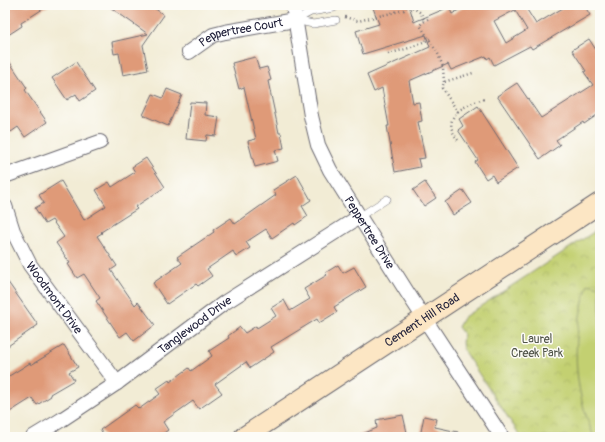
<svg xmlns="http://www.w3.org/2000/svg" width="605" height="442" viewBox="0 0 605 442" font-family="Pangolin,sans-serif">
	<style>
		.park { fill: url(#park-crowns); stroke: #727956 }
		.garden { fill: #c3d071; stroke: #727956 }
		.building { fill: #df9a78; fill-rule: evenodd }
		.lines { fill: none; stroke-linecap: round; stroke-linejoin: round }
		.lane-casing { stroke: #6b6971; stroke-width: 8 }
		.street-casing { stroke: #6b6971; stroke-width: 16 }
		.secondary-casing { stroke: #6b6971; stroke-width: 22 }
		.path { stroke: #6b6971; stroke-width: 2.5; stroke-dasharray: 1 3; stroke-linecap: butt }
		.lane { stroke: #fff; stroke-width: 7 }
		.street { stroke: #fff; stroke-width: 14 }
		.secondary { stroke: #fce6c4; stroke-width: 20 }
		.labels { text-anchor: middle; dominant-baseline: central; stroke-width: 3; stroke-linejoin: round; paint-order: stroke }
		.street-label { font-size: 12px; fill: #22223b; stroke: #fdfcf7 }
		.park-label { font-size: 12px; fill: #52564b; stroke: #fdfcf7 }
	</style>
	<defs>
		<pattern id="park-crowns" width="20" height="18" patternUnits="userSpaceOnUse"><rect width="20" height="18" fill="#c3d071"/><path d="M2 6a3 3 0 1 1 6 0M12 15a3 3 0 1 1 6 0" fill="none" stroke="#a7b263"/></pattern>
	</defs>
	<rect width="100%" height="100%" fill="#fdfcf7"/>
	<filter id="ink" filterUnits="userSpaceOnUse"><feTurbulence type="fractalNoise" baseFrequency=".025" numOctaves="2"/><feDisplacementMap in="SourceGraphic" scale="8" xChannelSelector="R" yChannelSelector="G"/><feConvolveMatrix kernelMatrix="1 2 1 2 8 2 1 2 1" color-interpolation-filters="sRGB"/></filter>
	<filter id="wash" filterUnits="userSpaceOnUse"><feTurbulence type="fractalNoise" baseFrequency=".012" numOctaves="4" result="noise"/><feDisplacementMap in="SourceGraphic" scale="16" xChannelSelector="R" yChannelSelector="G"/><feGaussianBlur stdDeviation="0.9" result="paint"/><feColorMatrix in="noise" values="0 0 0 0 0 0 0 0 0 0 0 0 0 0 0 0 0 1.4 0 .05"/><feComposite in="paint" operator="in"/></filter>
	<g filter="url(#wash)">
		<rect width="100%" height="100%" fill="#f2ecd5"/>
		<path class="park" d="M600,228V437H521L465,353C462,346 461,342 464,335L458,327L463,318L467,315Z"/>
		<path class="garden" d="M588,284L600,287V437H594C572,384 571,339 588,284Z"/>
		<g id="blocks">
			<g class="building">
				<polygon points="5,5 49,5 21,23 22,26 5,37"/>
				<polygon points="107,5 150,5 164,15 143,45 148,70 123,75 119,53 114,54 112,42 148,34"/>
				<path d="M372,5H409L414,22L449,7L452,14L467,5H524L536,24L568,5H584L590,15L532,49L530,46L494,65L490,57L487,59L486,56L451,70L448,64L409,81L413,103L419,102L422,121L418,122L425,158L418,159L420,167L395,172L387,126H389L382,88L374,92L367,75L430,47L426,35L363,54L356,31L379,24ZM515,10L527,30L506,43L494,21Z"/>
				<polygon points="589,39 600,56 600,113 584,124 583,122 556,140 560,145 540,159 497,96 517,83 541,118 593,85 584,72 586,71 572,50"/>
				<polygon points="5,55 27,88 25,90 47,122 25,137 18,127 11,132 5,123"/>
				<polygon points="255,57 259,69 267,67 271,80 268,81 279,133 281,133 284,148 275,150 278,161 255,167 248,141 256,139 244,87 239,89 232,63"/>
				<polygon points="76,62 95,91 80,101 76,94 67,100 52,78"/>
				<polygon points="167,89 182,95 168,126 143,115 153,94 163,98"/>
				<polygon points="190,102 206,103 205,115 219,117 216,136 207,135 206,141 186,139"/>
				<polygon points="478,106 518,168 496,182 492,175 486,179 475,162 478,160 458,130 463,126 459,119"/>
				<polygon points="146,158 165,187 135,207 137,209 101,232 102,233 97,236 117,266 111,270 135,305 138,302 155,325 134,341 127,332 120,337 96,301 100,298 84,274 77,278 68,264 70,263 56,243 64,237 52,220 45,224 35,208 44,203 39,195 61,181 84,220 106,206 96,190 109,182 112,187 135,172 132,167"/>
				<polygon points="297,175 311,200 302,206 308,216 295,225 294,223 272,238 266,229 246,242 250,248 236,257 233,251 207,269 212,276 198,286 196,284 167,304 153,283 182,263 177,257 214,232 213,230 231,218 235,224 276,195 273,190"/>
				<polygon points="425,182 436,198 424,206 413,190"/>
				<polygon points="463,190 472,203 453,215 445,202"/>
				<polygon points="338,265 343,273 354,267 366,287 334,307 337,312 319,323 317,319 271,347 274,352 250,368 246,362 215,384 222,393 199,409 193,401 163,422 168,430 158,437 105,437 100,430 135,405 139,409 160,394 156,389 169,380 170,382 189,368 191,371 212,356 209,351 229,338 228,336 240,327 245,333 256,326 257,328 276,316 271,308 284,300 290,311 310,299 304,289 327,275 325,273"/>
				<polygon points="5,278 38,325 5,348"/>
				<polygon points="64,345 78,367 69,372 74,380 50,394 51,396 37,405 32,398 5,415 5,376 9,376 30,363 31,365"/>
				<polygon points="403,415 408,437 355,437 377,428 376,420"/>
				<polygon points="424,416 437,419 435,427 458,432 457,437 420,437"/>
			</g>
		</g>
	</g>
	<g filter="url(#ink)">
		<use href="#blocks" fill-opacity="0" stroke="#6b6971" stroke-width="1"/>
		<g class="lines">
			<defs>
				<g id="lane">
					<polyline points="295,20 313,24 336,20"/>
					<polyline points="296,20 311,12 334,8"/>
					<polyline points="359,217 387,199"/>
				</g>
				<g id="street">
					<path id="s1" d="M293,5L311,116L318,145L330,170L407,292L502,437"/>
					<path id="s2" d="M189,52L213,35L225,32L295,20"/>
					<polyline points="5,176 100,142"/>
					<path id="s3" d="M5,206L13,231L30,265L117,383"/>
					<path id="s4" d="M33,437L61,420L117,383L224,303L359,217"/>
				</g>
				<g id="secondary">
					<path id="s5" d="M244,437L600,203"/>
				</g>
			</defs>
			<use href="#lane" class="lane-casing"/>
			<use href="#street" class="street-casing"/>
			<use href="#secondary" class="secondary-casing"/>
			<g class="path">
				<polyline points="409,5 421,13 424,21"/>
				<polyline points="345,17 358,21 404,10 408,5"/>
				<polyline points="428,19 422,23 420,25 438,54 443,67 444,82"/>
				<polyline points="388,54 409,48 430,39"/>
				<polyline points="458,112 442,88 444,82 473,73"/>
				<path d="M458,140C439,117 464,105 484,99"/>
			</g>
			<use href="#lane" class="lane"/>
			<use href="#street" class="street"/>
			<use href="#secondary" class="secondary"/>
		</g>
	</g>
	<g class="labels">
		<g class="street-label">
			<text stroke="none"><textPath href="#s2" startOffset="57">Peppertree Court</textPath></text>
			<text stroke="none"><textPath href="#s1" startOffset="244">Peppertree Drive</textPath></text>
			<text stroke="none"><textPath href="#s3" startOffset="105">Woodmont Drive</textPath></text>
			<text stroke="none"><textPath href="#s5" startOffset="213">Cement Hill Road</textPath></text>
			<text stroke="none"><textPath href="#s4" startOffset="197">Tanglewood Drive</textPath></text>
		</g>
		<g class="park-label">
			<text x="537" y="339">Laurel<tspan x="537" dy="14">Creek Park</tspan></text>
		</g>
	</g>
	<rect width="605" height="442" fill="none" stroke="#fdfcf7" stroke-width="20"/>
</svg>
